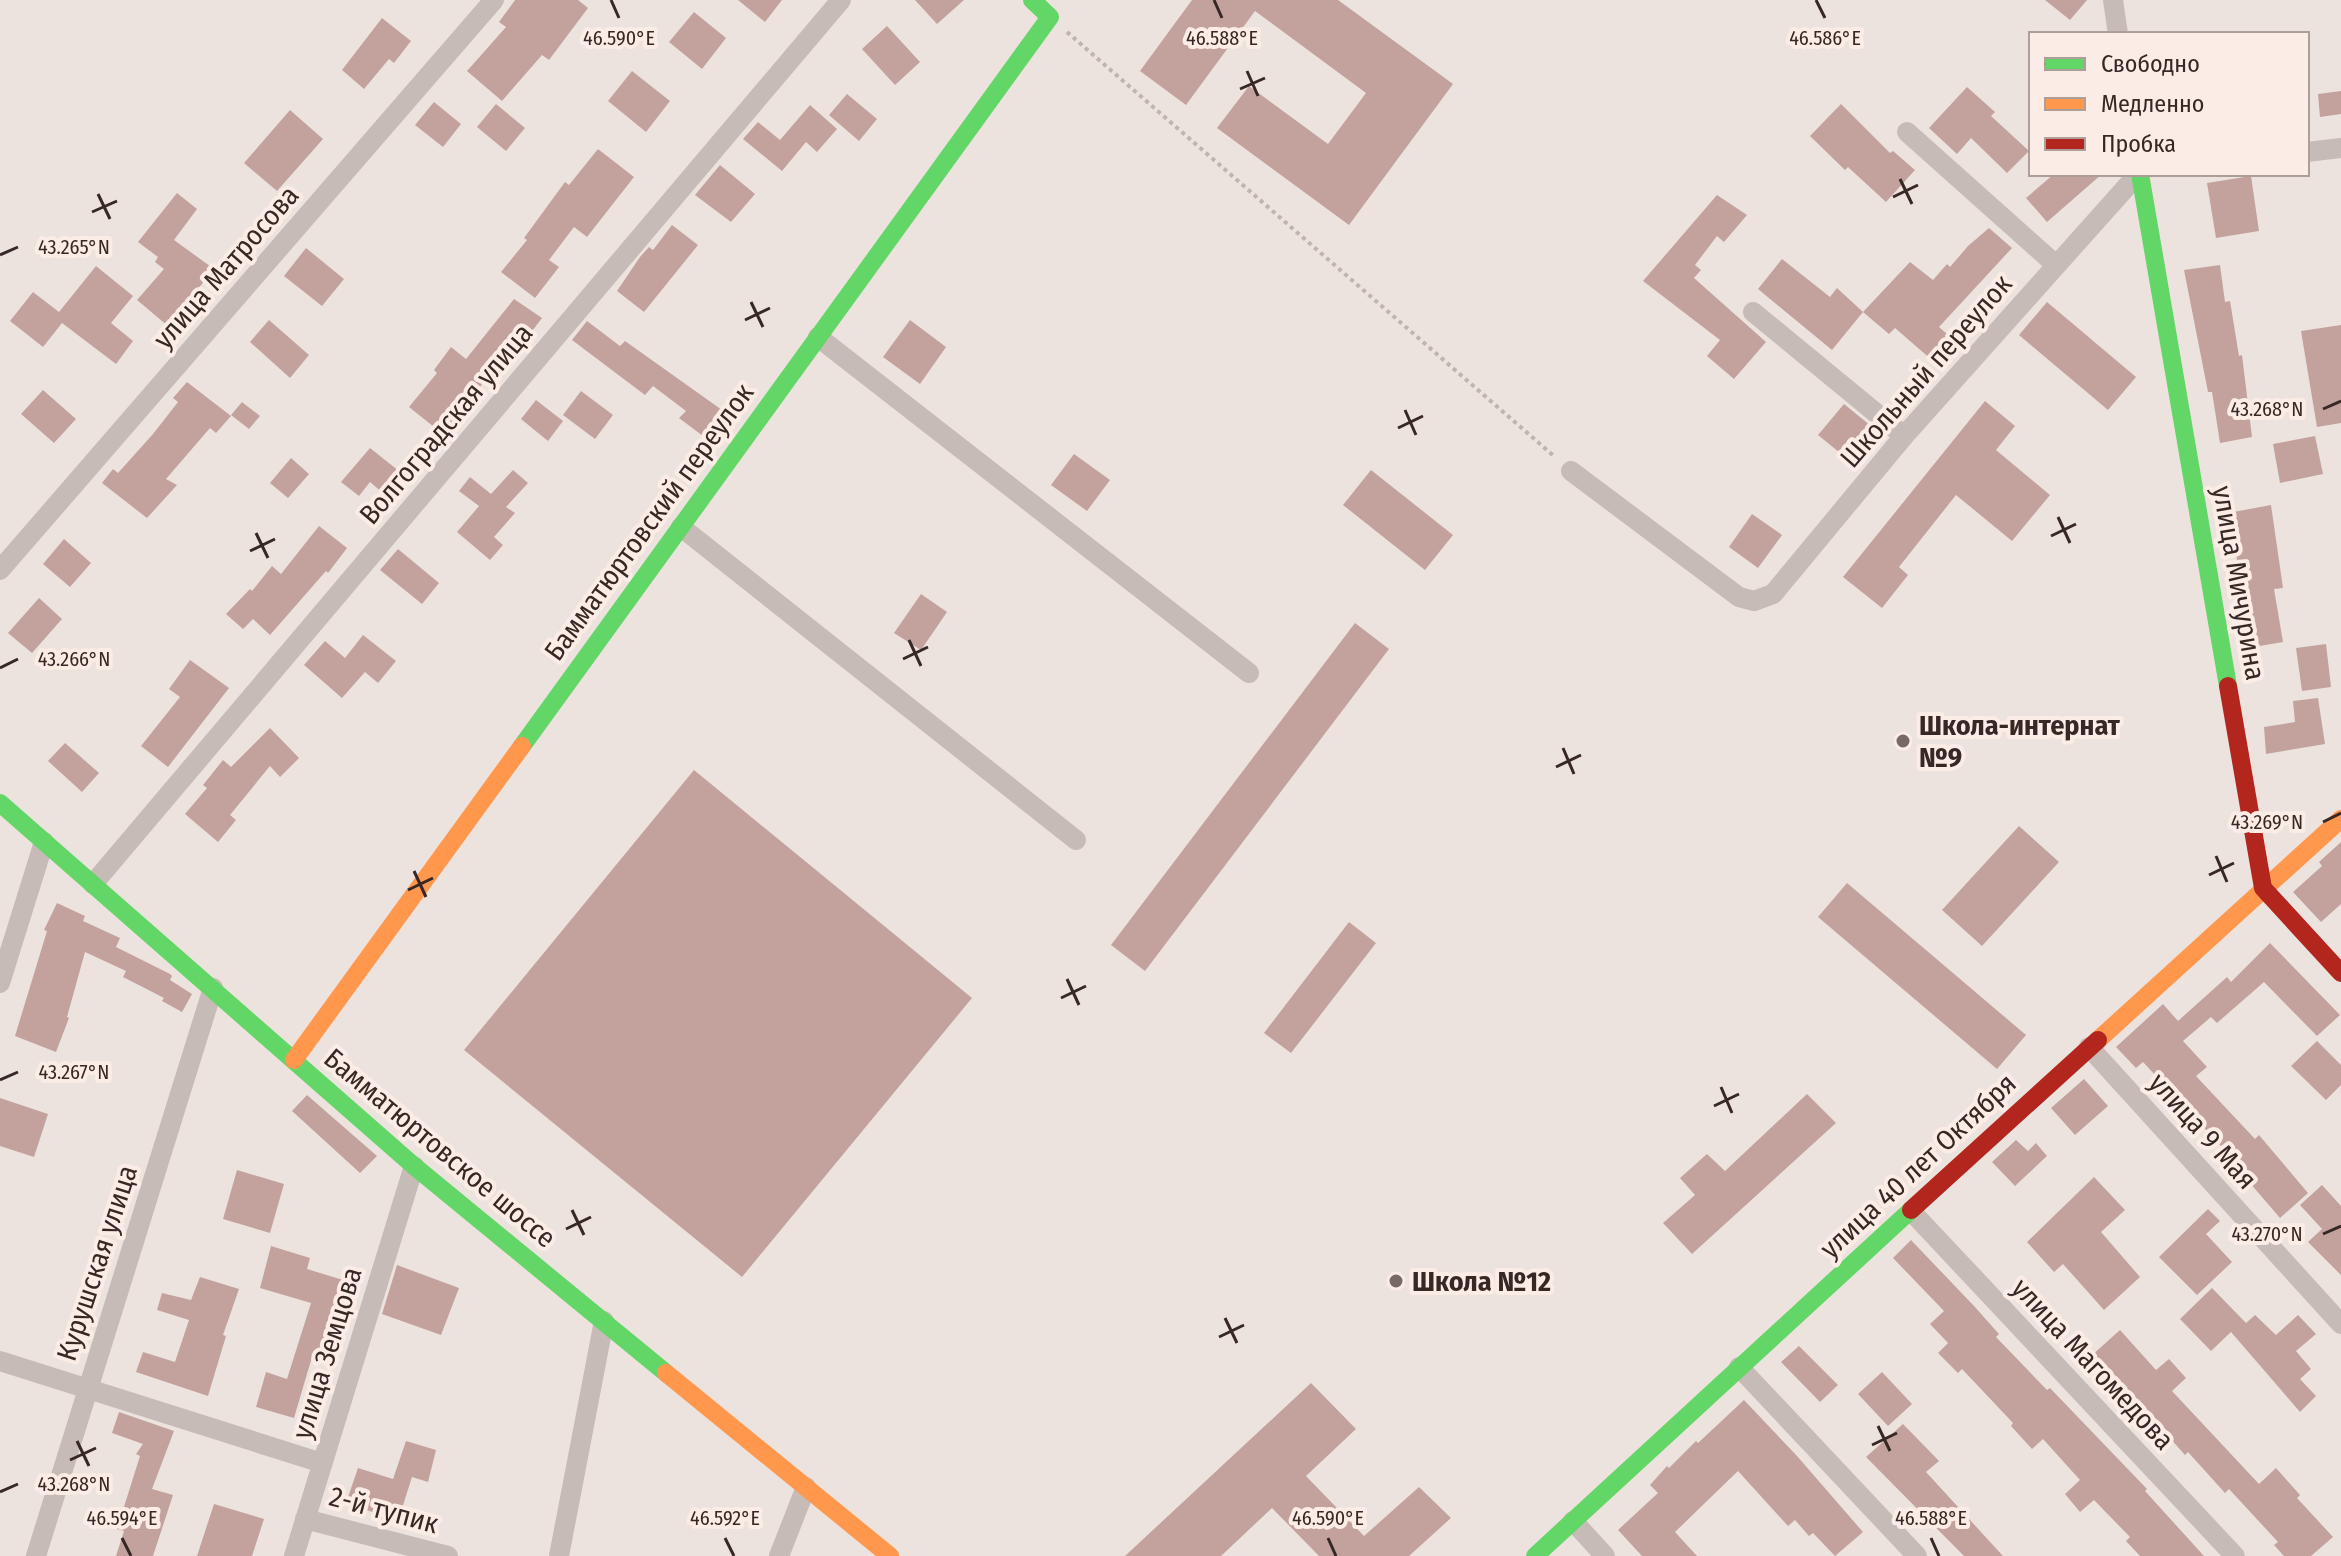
<svg xmlns="http://www.w3.org/2000/svg" width="2341" height="1556" viewBox="0 0 2341 1556" font-family="'Fira Sans Condensed',sans-serif">
	<style>
		.building { fill: #c3a29e }
		.lines { fill: none; stroke-linecap: round; stroke-linejoin: round }
		.path { stroke: #beb4b0; stroke-width: 4; stroke-dasharray: 4 4; stroke-linecap: butt }
		.street { stroke: #c6bbb7; stroke-width: 20 }
		.fast { stroke: #63d668; stroke-width: 18 }
		.slow { stroke: #ff974d; stroke-width: 18 }
		.jam { stroke: #b3261e; stroke-width: 18 }
		.ticks { fill: none; stroke: #372826; stroke-width: 3 }
		.poi-dot { fill: #776966; stroke: #fbece5; stroke-width: 3 }
		.labels { text-anchor: middle; dominant-baseline: central; stroke-width: 8; stroke-linejoin: round; paint-order: stroke }
		.street-label { font-size: 28px; fill: #372826; stroke: #fbece5 }
		.poi-label { font-size: 28px; font-weight: bold; fill: #372826; stroke: #fbece5; text-anchor: start }
		.ticks-label { font-size: 20px; text-anchor: middle; fill: #372826; stroke: #fbece5; stroke-width: 8; stroke-linejoin: round; paint-order: stroke }
	</style>
	<rect width="100%" height="100%" fill="#ede3de"/>
	<g class="building">
		<polygon points="515,0 578,0 588,8 549,60 542,55 502,101 467,71 506,27 499,22"/>
		<polygon points="738,0 782,0 765,22"/>
		<polygon points="915,0 964,0 937,24"/>
		<polygon points="1192,0 1338,0 1453,84 1349,225 1217,128 1249,86 1328,144 1366,93 1255,11 1186,105 1140,71"/>
		<polygon points="2045,0 2087,0 2070,20"/>
		<polygon points="694,12 726,38 702,69 669,42"/>
		<polygon points="382,18 411,41 394,63 389,59 364,89 342,70"/>
		<polygon points="887,26 920,62 895,85 862,49"/>
		<polygon points="632,71 670,101 646,132 608,101"/>
		<polygon points="1967,87 1995,112 1991,116 2029,151 2007,173 1971,138 1957,154 1929,128"/>
		<polygon points="2341,91 2341,114 2320,117 2318,94"/>
		<polygon points="847,94 877,119 859,141 829,115"/>
		<polygon points="434,102 461,124 443,147 415,125"/>
		<polygon points="496,104 525,128 506,151 477,127"/>
		<polygon points="1841,104 1890,153 1893,151 1915,170 1886,202 1848,167 1845,170 1810,136"/>
		<polygon points="810,105 837,129 817,152 806,142 782,171 743,139 758,122 780,140"/>
		<polygon points="290,110 323,139 277,191 244,163"/>
		<polygon points="598,149 634,177 587,237 574,227 549,260 559,267 535,298 501,272 527,240 524,238 565,182 569,185"/>
		<polygon points="720,165 755,194 731,222 695,195"/>
		<polygon points="2054,174 2102,174 2047,222 2026,198"/>
		<polygon points="2251,176 2259,231 2216,238 2207,183"/>
		<polygon points="177,193 197,209 174,240 214,269 168,326 137,300 164,269 155,262 158,257 138,242"/>
		<polygon points="1717,195 1747,215 1724,242 1717,236 1695,265 1701,270 1694,278 1766,342 1734,379 1707,356 1720,340 1643,281"/>
		<polygon points="672,225 698,245 644,312 617,291 640,257 649,247 653,250"/>
		<polygon points="1989,228 2012,248 1939,327 1953,339 1933,361 1895,328 1889,334 1863,312 1832,350 1758,289 1782,259 1830,297 1837,288 1863,312 1910,262 1933,280 1947,264 1950,267 1968,246"/>
		<polygon points="306,248 344,279 322,306 284,276"/>
		<polygon points="2220,265 2225,302 2230,301 2239,356 2242,355 2252,437 2220,443 2212,392 2208,392 2184,270"/>
		<polygon points="96,266 133,296 111,323 133,341 116,364 62,323 43,347 10,321 33,292 59,312"/>
		<polygon points="514,299 542,318 498,376 492,371 444,435 409,407 437,373 434,370 451,347 466,359"/>
		<polygon points="2047,302 2136,377 2108,410 2019,335"/>
		<polygon points="269,320 309,355 290,378 250,342"/>
		<polygon points="910,320 946,347 920,384 883,357"/>
		<polygon points="587,321 620,346 625,341 722,410 703,436 679,418 686,411 653,386 645,395 572,340"/>
		<polygon points="2341,325 2341,423 2317,427 2301,331"/>
		<polygon points="187,382 231,416 216,433 210,428 166,479 177,485 147,518 102,483 113,469 118,473 153,434 178,402 173,398"/>
		<polygon points="43,390 76,419 54,443 21,414"/>
		<polygon points="581,391 613,415 595,439 563,415"/>
		<polygon points="536,400 563,421 548,441 521,419"/>
		<polygon points="1985,401 2015,426 1996,450 2050,495 2012,541 1956,495 1899,567 1908,575 1882,608 1843,577"/>
		<polygon points="242,402 260,416 249,429 231,415"/>
		<polygon points="1844,404 1871,426 1845,457 1818,435"/>
		<polygon points="2315,436 2323,474 2280,483 2273,444"/>
		<polygon points="370,448 409,479 391,500 370,482 359,496 341,482"/>
		<polygon points="1074,454 1110,480 1087,511 1051,485"/>
		<polygon points="291,458 309,474 288,498 270,483"/>
		<polygon points="513,470 528,483 506,507 515,513 494,537 503,545 490,560 457,532 479,506 459,491 470,477 491,494"/>
		<polygon points="1371,470 1453,535 1425,570 1343,505"/>
		<polygon points="2271,505 2283,588 2274,589 2283,642 2254,647 2228,513"/>
		<polygon points="1752,514 1782,535 1758,568 1729,547"/>
		<polygon points="319,526 347,548 328,573 326,571 270,635 253,619 243,629 226,614 250,589 252,591 272,566 281,574"/>
		<polygon points="64,539 91,563 70,587 43,564"/>
		<polygon points="398,549 439,583 422,604 380,570"/>
		<polygon points="921,594 947,612 921,650 894,633"/>
		<polygon points="39,598 62,619 32,653 8,633"/>
		<polygon points="1355,623 1389,649 1145,971 1111,945"/>
		<polygon points="363,635 396,661 378,683 365,672 342,698 304,665 325,641 345,658"/>
		<polygon points="2326,644 2331,687 2302,691 2296,648"/>
		<polygon points="190,660 229,688 168,767 141,746 180,697 169,689"/>
		<polygon points="2318,698 2325,744 2266,754 2264,727 2295,722 2293,701"/>
		<polygon points="270,728 299,758 280,777 270,766 230,815 236,820 218,842 185,814 207,788 203,785 223,760 231,767"/>
		<polygon points="65,743 99,773 82,792 48,761"/>
		<polygon points="694,770 972,998 742,1277 464,1050"/>
		<polygon points="2019,826 2059,862 1982,946 1942,910"/>
		<polygon points="2341,842 2341,904 2321,922 2293,892 2322,866 2319,862"/>
		<polygon points="1847,883 2026,1035 1997,1069 1818,917"/>
		<polygon points="57,903 85,916 83,921 120,938 116,947 170,974 172,976 170,980 192,994 182,1012 162,1001 164,998 123,977 126,971 85,952 67,1017 69,1018 56,1052 15,1036 47,931 44,930"/>
		<polygon points="1349,922 1376,943 1291,1053 1264,1033"/>
		<polygon points="2270,943 2340,1015 2317,1036 2264,982 2217,1023 2211,1017 2183,1041 2207,1067 2196,1076 2255,1139 2259,1135 2308,1193 2280,1218 2231,1161 2233,1159 2143,1062 2136,1068 2116,1047 2163,1004 2178,1021 2227,977 2231,982"/>
		<polygon points="2317,1041 2341,1065 2341,1085 2326,1100 2291,1066"/>
		<polygon points="2084,1079 2108,1106 2075,1135 2051,1108"/>
		<polygon points="1807,1094 1836,1123 1692,1254 1663,1223 1695,1195 1680,1178 1707,1154 1725,1171"/>
		<polygon points="307,1095 377,1156 360,1173 292,1111"/>
		<polygon points="0,1098 48,1114 34,1157 0,1146"/>
		<polygon points="2016,1140 2028,1151 2036,1143 2047,1156 2015,1186 1992,1162"/>
		<polygon points="237,1170 284,1184 270,1233 223,1219"/>
		<polygon points="2094,1177 2125,1210 2101,1232 2140,1277 2104,1310 2063,1264 2054,1272 2027,1242"/>
		<polygon points="2322,1185 2341,1206 2341,1275 2308,1242 2322,1229 2300,1205"/>
		<polygon points="2208,1209 2220,1221 2206,1234 2232,1262 2197,1295 2159,1257"/>
		<polygon points="1911,1240 1974,1306 1999,1334 1996,1337 2047,1390 2050,1388 2147,1489 2145,1491 2204,1556 2140,1556 2126,1541 2130,1537 2094,1500 2080,1512 2065,1494 2080,1480 2043,1439 2032,1449 2011,1426 2013,1423 1962,1369 1958,1373 1938,1353 1948,1343 1930,1324 1944,1311 1893,1258"/>
		<polygon points="271,1246 310,1258 307,1269 343,1280 320,1360 312,1357 294,1418 256,1407 266,1372 287,1379 311,1303 260,1288"/>
		<polygon points="397,1265 459,1288 441,1335 382,1314"/>
		<polygon points="200,1277 239,1289 223,1335 226,1336 208,1396 136,1372 143,1352 175,1362 189,1320 157,1310 162,1293 191,1300"/>
		<polygon points="2212,1288 2246,1323 2255,1315 2276,1335 2298,1315 2316,1334 2296,1351 2311,1369 2300,1379 2316,1396 2300,1412 2231,1332 2211,1351 2180,1319"/>
		<polygon points="2120,1330 2156,1370 2169,1359 2186,1378 2172,1391 2259,1484 2276,1468 2300,1495 2297,1498 2333,1537 2311,1556 2284,1556 2274,1545 2278,1542 2229,1489 2225,1493 2188,1452 2185,1455 2169,1437 2171,1435 2114,1374 2110,1377 2091,1356"/>
		<polygon points="1799,1346 1838,1385 1820,1402 1781,1362"/>
		<polygon points="1882,1372 1912,1404 1888,1426 1858,1394"/>
		<polygon points="1311,1383 1356,1429 1306,1476 1364,1536 1419,1487 1451,1518 1409,1556 1319,1556 1272,1508 1221,1556 1125,1556"/>
		<polygon points="1744,1400 1797,1456 1863,1532 1835,1556 1813,1533 1809,1536 1795,1520 1788,1526 1738,1471 1675,1532 1697,1556 1642,1556 1618,1530 1658,1493 1650,1485 1667,1466 1669,1468 1696,1441 1698,1443"/>
		<polygon points="119,1412 174,1431 152,1489 173,1495 153,1556 116,1556 124,1531 117,1529 140,1456 136,1454 143,1444 112,1433"/>
		<polygon points="1903,1424 1939,1461 1926,1472 2003,1556 1964,1556 1866,1457"/>
		<polygon points="406,1441 436,1450 428,1482 412,1477 397,1524 379,1519 381,1515 346,1503 358,1468 393,1479"/>
		<polygon points="214,1504 264,1519 252,1556 197,1556"/>
	</g>
	<g class="lines">
		<polyline class="path" points="1067,32 1555,457"/>
		<g class="street">
			<polyline points="2113,0 2118,34"/>
			<polyline points="1907,132 2056,265"/>
			<polyline points="2307,152 2341,148"/>
			<polyline points="1753,312 1904,436"/>
			<polyline points="818,337 1249,673"/>
			<polyline points="1571,471 1739,597 1754,601 1773,594 1904,436 2138,174"/>
			<polyline points="681,527 1076,840"/>
			<polyline points="0,570 494,0"/>
			<polyline points="93,884 841,0"/>
			<polyline points="0,983 44,842"/>
			<polyline points="2089,1047 2341,1324"/>
			<polyline points="1911,1211 2235,1556"/>
			<polyline points="0,1361 322,1463"/>
			<polyline points="1739,1367 1917,1556"/>
			<polyline points="305,1519 448,1556"/>
			<polyline points="1573,1521 1605,1556"/>
			<polyline points="36,1556 213,988"/>
			<polyline points="294,1556 414,1166"/>
			<polyline points="559,1556 604,1321"/>
			<polyline points="779,1556 806,1487"/>
		</g>
		<g class="fast">
			<polyline points="2140,174 2228,686"/>
			<polyline points="522,746 1050,17 1032,0"/>
			<polyline points="0,803 414,1166 666,1373"/>
			<polyline points="1535,1556 1911,1210"/>
		</g>
		<g class="slow">
			<polyline points="2098,1040 2341,819"/>
			<polyline points="294,1060 522,746"/>
			<polyline points="666,1373 890,1556"/>
		</g>
		<g class="jam">
			<polyline points="2228,686 2263,888 2341,973"/>
			<polyline points="1911,1210 2098,1040"/>
		</g>
	</g>
	<path class="ticks" d="M611,0L619,18M1214,0L1222,18M1816,0L1825,18M1247,71L1258,96M1240,89L1265,78M1900,179L1912,204M98,194L110,219M1893,197L1918,185M92,212L117,201M0,255L18,247M751,302L763,327M745,320L770,308M2323,409L2341,401M1405,410L1416,435M1398,428L1423,416M2058,517L2070,543M256,533L268,558M2051,536L2076,524M250,551L275,539M909,640L921,666M903,659L928,647M0,668L18,659M1563,748L1574,774M1556,767L1581,755M2323,822L2341,813M2216,856L2227,882M414,871L426,897M2209,875L2234,863M408,890L433,878M1067,979L1079,1005M1061,998L1086,986M0,1080L18,1072M1721,1087L1732,1113M1714,1106L1739,1094M572,1210L584,1235M566,1229L591,1217M2323,1234L2341,1226M1225,1318L1237,1343M1219,1337L1244,1325M1878,1426L1890,1451M77,1441L89,1466M1872,1445L1897,1433M70,1460L96,1448M0,1492L18,1484M122,1538L131,1556M725,1538L734,1556M1328,1538L1336,1556M1931,1538L1939,1556"/>
	<g class="poi-dot">
		<circle cx="1903" cy="741" r="8"/>
		<circle cx="1396" cy="1281" r="8"/>
	</g>
	<g class="labels">
		<g class="street-label">
			<text transform="translate(226 267) rotate(-49)">улица Матросова</text>
			<text transform="translate(1926 371) rotate(-49)">Школьный переулок</text>
			<text transform="translate(446 424) rotate(-50)">Волгоградская улица</text>
			<text transform="translate(649 522) rotate(-54)">Бамматюртовский переулок</text>
			<text transform="translate(2239 583) rotate(80)">улица Мичурина</text>
			<text transform="translate(2203 1131) rotate(48)">улица 9 Мая</text>
			<text transform="translate(440 1148) rotate(40)">Бамматюртовское шоссе</text>
			<text transform="translate(1918 1166) rotate(-43)">улица 40 лет Октября</text>
			<text transform="translate(97 1263) rotate(-72)">Курушская улица</text>
			<text transform="translate(327 1353) rotate(-73)">улица Земцова</text>
			<text transform="translate(2093 1364) rotate(47)">улица Магомедова</text>
			<text transform="translate(384 1510) rotate(15)">2-й тупик</text>
		</g>
		<g class="poi-label">
			<text x="1919" y="725">Школа-интернат<tspan x="1919" dy="32">№9</tspan></text>
			<text x="1412" y="1281">Школа №12</text>
		</g>
	</g>
	<g class="ticks-label">
		<text x="619" y="45">46.590°E</text>
		<text x="1222" y="45">46.588°E</text>
		<text x="1825" y="45">46.586°E</text>
		<text x="74" y="254">43.265°N</text>
		<text x="2267" y="416">43.268°N</text>
		<text x="74" y="666">43.266°N</text>
		<text x="2267" y="829">43.269°N</text>
		<text x="74" y="1079">43.267°N</text>
		<text x="2267" y="1241">43.270°N</text>
		<text x="74" y="1491">43.268°N</text>
		<text x="122" y="1525">46.594°E</text>
		<text x="725" y="1525">46.592°E</text>
		<text x="1328" y="1525">46.590°E</text>
		<text x="1931" y="1525">46.588°E</text>
	</g>
	<rect x="2029" y="32" width="280" height="144" fill="#fbece5" stroke="#ad9e99" stroke-width="2"/>
	<rect x="2045" y="58" width="40" height="12" fill="#63d668" stroke="#ad9e99" stroke-width="2"/>
	<text x="2101" y="72" font-size="24" fill="#372826">Свободно</text>
	<rect x="2045" y="98" width="40" height="12" fill="#ff974d" stroke="#ad9e99" stroke-width="2"/>
	<text x="2101" y="112" font-size="24" fill="#372826">Медленно</text>
	<rect x="2045" y="138" width="40" height="12" fill="#b3261e" stroke="#ad9e99" stroke-width="2"/>
	<text x="2101" y="152" font-size="24" fill="#372826">Пробка</text>
</svg>
